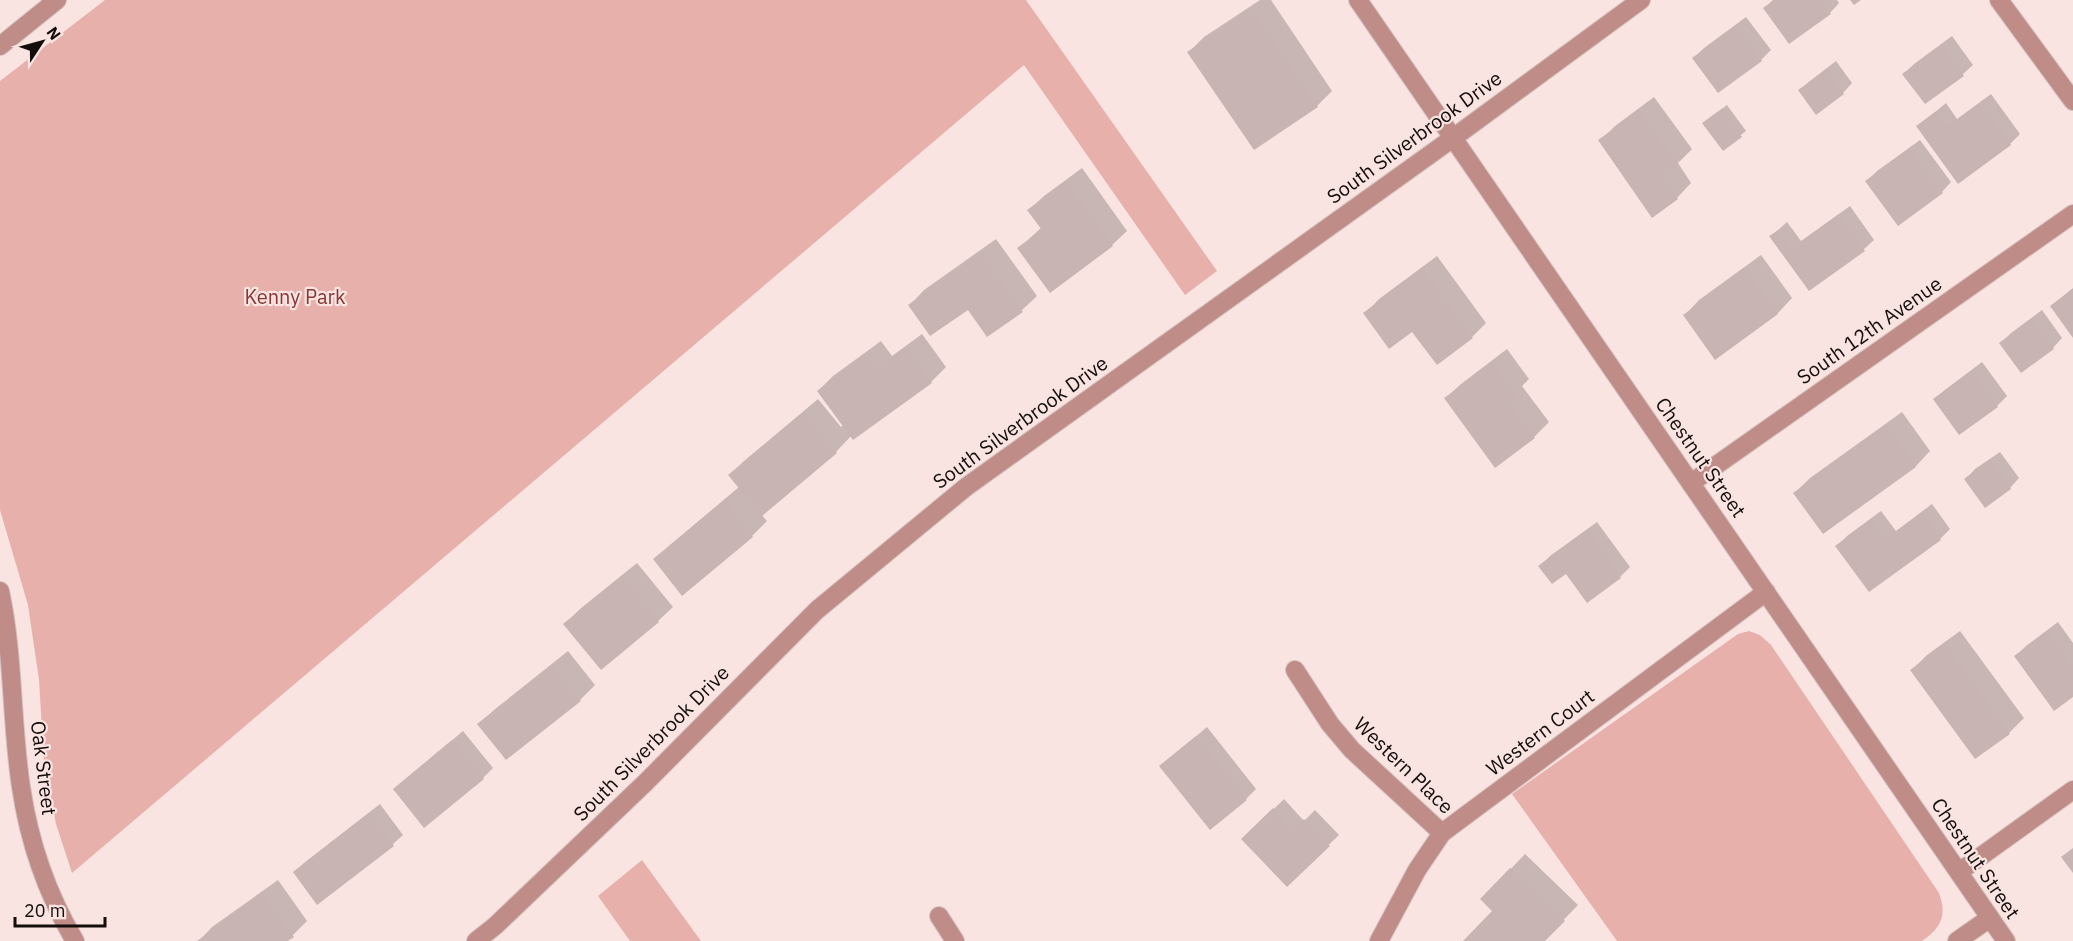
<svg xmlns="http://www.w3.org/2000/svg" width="2073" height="941" viewBox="0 0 2073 941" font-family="'IBM Plex Sans',sans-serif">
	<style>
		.green { fill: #e8b0ab }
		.shadow { fill: #0003 }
		.building { fill: #c8b4b2 }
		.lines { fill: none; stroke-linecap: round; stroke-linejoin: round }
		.minor-casing { stroke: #d4c2c0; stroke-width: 20 }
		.minor { stroke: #c08c87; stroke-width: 18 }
		.labels { text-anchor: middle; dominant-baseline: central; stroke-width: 4.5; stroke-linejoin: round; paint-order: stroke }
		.street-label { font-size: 20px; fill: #130d0c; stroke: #f9e4e2 }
		.park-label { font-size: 20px; fill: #883734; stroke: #f9e4e2 }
	</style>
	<rect width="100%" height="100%" fill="#f9e4e2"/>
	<g class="green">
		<polygon points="105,0 1026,0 1217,271 1185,295 1024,65 72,873 56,824 44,762 39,680 28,605 0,510 0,81"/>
		<path d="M1749,631L1760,635L1771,645L1939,893C1947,915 1942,927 1922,941H1617L1512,794L1738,634Z"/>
		<polygon points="642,860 701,941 630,941 598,896"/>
	</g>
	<g class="shadow">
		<polygon points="1260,0 1271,0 1332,91 1317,106 1189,52 1204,37"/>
		<polygon points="1773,0 1837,0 1839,3 1830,13 1765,8"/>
		<polygon points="1850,0 1861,0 1854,5"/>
		<polygon points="1746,17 1771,50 1761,60 1694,58 1704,48"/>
		<polygon points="1952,36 1973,65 1963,74 1925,102 1904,74 1914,64"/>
		<polygon points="1836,61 1852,83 1843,93 1800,90 1810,81"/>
		<polygon points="1991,94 2020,134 2010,144 1958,182 1918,126 1946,103 1957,119"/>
		<polygon points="1654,97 1692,149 1678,163 1691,183 1677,198 1600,141 1615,126"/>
		<polygon points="1727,105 1746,131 1723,149 1709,118"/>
		<polygon points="1920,140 1951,182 1942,192 1867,181 1877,171"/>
		<polygon points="1082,168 1127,231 1112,245 1019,248 1042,227 1029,210 1044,196"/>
		<polygon points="1850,206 1874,240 1864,249 1810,289 1771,236 1787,222 1801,241"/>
		<polygon points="996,239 1037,296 1022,310 987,335 968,308 910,305 924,290"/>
		<polygon points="1761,255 1792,298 1778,313 1716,358 1685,315 1699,300"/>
		<polygon points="1437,256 1486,323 1472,337 1365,314 1379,299"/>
		<polygon points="2073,288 2073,335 2051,306"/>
		<polygon points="2042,310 2062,338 2053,348 2001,343 2011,333"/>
		<polygon points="922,334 946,367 931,382 851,436 836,452 761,514 767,521 752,536 682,593 655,560 670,545 739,487 730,475 744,461 818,399 841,427 843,425 818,391 833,376 881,341 892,356"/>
		<polygon points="1507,349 1529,379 1522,386 1549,422 1534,437 1446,398 1461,384"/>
		<polygon points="1982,362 2007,396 1997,406 1935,399 1945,390"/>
		<polygon points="1902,412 1930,451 1916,466 1823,532 1795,493 1810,478"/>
		<polygon points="2000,452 2019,478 2010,488 1966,479 1975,469"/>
		<polygon points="1932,504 1950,529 1940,539 1870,590 1837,546 1847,536 1881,511 1896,531"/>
		<polygon points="1597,522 1630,567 1620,577 1587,600 1567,572 1540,566 1550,556"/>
		<polygon points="637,563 673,607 658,621 565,624 580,609"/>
		<polygon points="2058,622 2073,643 2073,695 2016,656 2026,646"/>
		<polygon points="1960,631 2024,718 2009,733 1912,670 1927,655"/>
		<polygon points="568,651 595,685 580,700 479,724 494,710"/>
		<polygon points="1207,727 1256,789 1246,799 1161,766"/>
		<polygon points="463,731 493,768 483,778 395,789"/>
		<polygon points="1284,799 1304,821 1315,810 1339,835 1287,885 1243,839"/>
		<polygon points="380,804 403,835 393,844 318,903 295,872 304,863"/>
		<polygon points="1525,854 1578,905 1543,941 1465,941 1494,911 1482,899"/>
		<polygon points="278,880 307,921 293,935 285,941 199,941 212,927"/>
	</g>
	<g class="building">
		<polygon points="1774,0 1820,0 1831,14 1789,44 1763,8"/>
		<polygon points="1252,9 1318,107 1254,150 1187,52"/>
		<polygon points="1736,26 1762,61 1718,93 1692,58"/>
		<polygon points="1942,45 1964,76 1925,104 1902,74"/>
		<polygon points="1826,70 1844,94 1816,115 1798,90"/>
		<polygon points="1981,103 2011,145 1958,184 1916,126 1935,112 1947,128"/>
		<polygon points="1722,109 1742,137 1723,151 1702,123"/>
		<polygon points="1639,111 1678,165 1662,177 1678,199 1652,218 1598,140"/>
		<polygon points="1910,149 1943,193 1898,226 1865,181"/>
		<polygon points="1066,182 1113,246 1050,293 1017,248 1042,230 1027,210"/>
		<polygon points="1839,214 1865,251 1809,291 1769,236 1777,231 1790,250"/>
		<polygon points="981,253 1023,312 987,337 968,310 930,336 908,305"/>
		<polygon points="1422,269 1473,338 1437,365 1412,332 1389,349 1363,313"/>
		<polygon points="1746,269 1778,314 1715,360 1683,315"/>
		<polygon points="2073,289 2073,338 2050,306"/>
		<polygon points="2032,319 2054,349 2021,373 1999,343"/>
		<polygon points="906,348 932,383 853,440 817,391 866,355 877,369"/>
		<polygon points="1492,363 1516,395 1508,401 1535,438 1495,468 1444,398"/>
		<polygon points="1971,371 1998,407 1959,435 1933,399"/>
		<polygon points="803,413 837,453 762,516 728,475"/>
		<polygon points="1887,425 1916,467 1823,534 1793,493"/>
		<polygon points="1989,460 2011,489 1985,508 1964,479"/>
		<polygon points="724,501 753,537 682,596 653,559"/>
		<polygon points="1922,513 1941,540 1869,592 1835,546 1871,520 1885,540"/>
		<polygon points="1587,530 1621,578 1587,603 1566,574 1552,584 1538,566"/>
		<polygon points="622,576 659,622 601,670 563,624"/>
		<polygon points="2048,631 2073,666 2073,697 2054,711 2014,656"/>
		<polygon points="1945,644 2010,734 1975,759 1910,670"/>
		<polygon points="552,665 581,701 506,760 477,724"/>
		<polygon points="1196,736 1247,800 1210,830 1159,766"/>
		<polygon points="452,740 484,779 424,828 393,789"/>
		<polygon points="1273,808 1293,830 1304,819 1330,846 1287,887 1241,839"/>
		<polygon points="369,813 394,846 317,905 293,872"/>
		<polygon points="2073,848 2073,873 2061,857"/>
		<polygon points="1510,868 1565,921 1545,941 1463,941 1492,911 1480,899"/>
		<polygon points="262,893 294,937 288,941 197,941"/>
	</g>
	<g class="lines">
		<defs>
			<g id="minor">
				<polyline points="1358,0 2006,941"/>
				<polyline points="1999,0 2073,101"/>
				<polyline points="0,46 57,0"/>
				<polyline points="1691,483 2073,214"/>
				<path d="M0,591C14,656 11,722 21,787C29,841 47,894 75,941"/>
				<polyline points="1295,670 1330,724 1352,750 1442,833"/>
				<polyline points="1959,872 2073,790"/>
				<polyline points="939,916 955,941"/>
				<polyline points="476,941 495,926 645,783 817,610 966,487 1453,138 1641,0"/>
				<polyline points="1379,941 1417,870 1442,833 1766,592"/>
				<polyline points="1957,941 1990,918"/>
			</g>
		</defs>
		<use href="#minor" class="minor-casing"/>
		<use href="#minor" class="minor"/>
	</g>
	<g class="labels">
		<g class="street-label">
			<text transform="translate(1414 137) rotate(-36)">South Silverbrook Drive</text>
			<text transform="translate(1869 330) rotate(-35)">South 12th Avenue</text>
			<text transform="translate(1020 422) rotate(-36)">South Silverbrook Drive</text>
			<text transform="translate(1701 457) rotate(55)">Chestnut Street</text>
			<text transform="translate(1540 732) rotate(-37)">Western Court</text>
			<text transform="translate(651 743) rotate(-45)">South Silverbrook Drive</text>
			<text transform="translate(1404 765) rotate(44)">Western Place</text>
			<text transform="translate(44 768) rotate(83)">Oak Street</text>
			<text transform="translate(1976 858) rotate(56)">Chestnut Street</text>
		</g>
		<g class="park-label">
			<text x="295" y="296">Kenny Park</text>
		</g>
	</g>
	<g transform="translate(42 42) rotate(54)" stroke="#f9e4e2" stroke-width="4.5" paint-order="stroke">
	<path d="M0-4.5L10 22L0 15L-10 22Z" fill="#130d0c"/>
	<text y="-9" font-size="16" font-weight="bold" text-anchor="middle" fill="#130d0c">N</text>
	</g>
	<path d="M15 917v9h90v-9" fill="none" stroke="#130d0c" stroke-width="3"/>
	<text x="24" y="917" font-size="18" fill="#130d0c" stroke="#f9e4e2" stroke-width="4.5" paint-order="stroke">20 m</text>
</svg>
